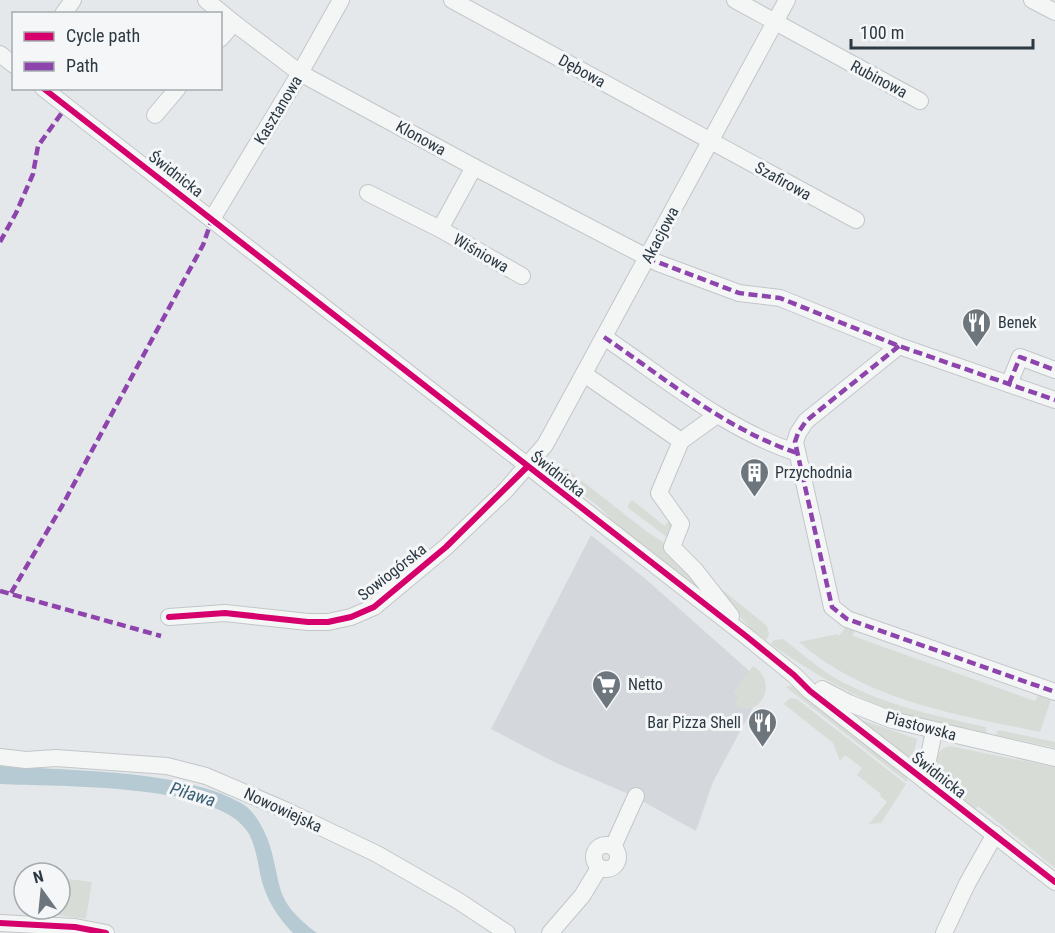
<svg xmlns="http://www.w3.org/2000/svg" width="1055" height="933" viewBox="0 0 1055 933" font-family="'Roboto Condensed',sans-serif">
	<style>
		.built { fill: #d4d8dd }
		.green { fill: #d7ddd6 }
		.water { fill: #b5cad2 }
		.lines { fill: none; stroke-linecap: round; stroke-linejoin: round }
		.minor-casing { stroke: #c3c6c8; stroke-width: 18 }
		.minor { stroke: #f4f6f6; stroke-width: 16 }
		.quiet { stroke: #8e44ad; stroke-width: 4.5; stroke-dasharray: 9 4.5; stroke-linecap: butt }
		.cycleway-casing { stroke: #f4f6f8; stroke-width: 10 }
		.cycleway { stroke: #d6006c; stroke-width: 6 }
		.labels { text-anchor: middle; dominant-baseline: central; stroke-width: 6; stroke-linejoin: round; paint-order: stroke }
		.street-label { font-size: 16px; fill: #2c3942; stroke: #f4f6f8 }
		.poi-label { font-size: 16px; fill: #2c3942; stroke: #f4f6f8; text-anchor: start }
		.water-label { font-size: 18px; font-style: italic; fill: #396074; stroke: #f4f6f8 }
	</style>
	<rect width="100%" height="100%" fill="#e5e8ea"/>
	<polygon class="built" points="591,535 648,581 765,685 713,782 696,831 631,795 556,763 491,729"/>
	<g class="green">
		<path d="M562,469H567L646,531L666,544C669,561 682,565 693,576C701,585 708,594 716,602L637,545L598,506L557,475Z"/>
		<polygon points="632,500 665,526 670,519 673,525 667,537 628,508 628,505"/>
		<polygon points="704,575 767,626 769,635 766,640 750,628"/>
		<path d="M847,625L855,628L853,636L1035,701L1039,693L1052,697L1040,732C954,714 867,701 799,642L837,634L839,636Z"/>
		<path d="M783,639C800,652 817,667 835,678C881,704 935,716 986,727L987,734C960,728 932,723 906,715C857,699 813,674 771,644L774,640Z"/>
		<path d="M753,666C780,681 760,722 734,704L739,696L733,692Z"/>
		<polygon points="789,686 795,686 907,775 907,782 786,687"/>
		<polygon points="790,698 797,699 906,784 881,823 869,824 887,802 880,796 881,794 857,775 862,768 845,755 840,761 833,743 784,704"/>
		<polygon points="862,720 917,739 913,757 907,757 862,722"/>
		<polygon points="998,730 1055,742 1055,748 995,735"/>
		<polygon points="949,746 1055,767 1055,868 978,806 975,810 942,784 934,774 937,756 942,749"/>
		<polygon points="60,878 92,882 86,919 57,915 47,909 60,909"/>
	</g>
	<path class="water" d="M0,766C70,771 181,769 241,803C252,809 259,821 264,831C273,849 275,869 280,888C285,907 302,922 317,933H293C278,918 266,899 261,878C258,864 256,847 249,834C221,782 55,787 0,784Z"/>
	<g class="lines">
		<defs>
			<g id="minor">
				<polyline points="206,0 234,23 300,73 474,167 658,263 739,293 780,298 899,346 1055,400"/>
				<polyline points="452,0 856,220"/>
				<polyline points="735,0 920,101"/>
				<polyline points="1032,0 1055,12"/>
				<polyline points="63,14 73,0"/>
				<polyline points="220,39 234,23"/>
				<polyline points="0,54 14,65"/>
				<polyline points="43,88 746,636 794,675 810,691 1055,882"/>
				<polyline points="155,115 178,88"/>
				<polyline points="368,193 440,229 522,276"/>
				<polyline points="212,219 300,73 341,0"/>
				<polyline points="440,229 474,167"/>
				<path d="M604,337C666,379 725,429 797,453"/>
				<polyline points="899,346 806,421 798,433 795,442 832,607 847,619 1055,692"/>
				<polyline points="584,374 681,441 659,493 681,524 672,547 695,570 731,616"/>
				<polyline points="1009,384 1020,357 1055,370"/>
				<polyline points="681,441 717,415"/>
				<polyline points="169,617 225,613 308,622 328,622 351,617 374,607 446,547 505,491 545,445 787,0"/>
				<polyline points="822,689 849,703 892,720 1055,758"/>
				<polyline points="0,757 26,760 56,758 167,766 206,776 285,810 377,854 457,900 507,933"/>
				<polyline points="924,780 934,731"/>
				<circle cx="606" cy="857" r="12"/>
				<polyline points="613,847 636,796"/>
				<polyline points="0,923 75,927 106,933"/>
				<polyline points="550,933 582,896 599,868"/>
				<polyline points="944,933 967,884 995,834"/>
			</g>
		</defs>
		<use href="#minor" class="minor-casing"/>
		<use href="#minor" class="minor"/>
		<g class="quiet">
			<polyline points="0,242 16,213 33,174 38,146 66,107"/>
			<polyline points="647,258 739,293 780,298 899,346 1055,400"/>
			<path d="M604,337C666,379 725,429 797,453"/>
			<polyline points="899,346 806,421 798,433 795,442 832,607 847,619 1055,692"/>
			<polyline points="1009,384 1020,357 1055,370"/>
			<polyline points="0,591 161,636"/>
			<polyline points="11,593 62,506 203,245 212,219"/>
		</g>
		<defs>
			<g id="cycleway">
				<polyline points="43,88 746,636 794,675 810,691 1055,882"/>
				<polyline points="169,617 225,613 308,622 328,622 351,617 374,607 446,547 527,467"/>
				<polyline points="0,923 75,927 106,933"/>
			</g>
		</defs>
		<use href="#cycleway" class="cycleway-casing"/>
		<use href="#cycleway" class="cycleway"/>
	</g>
	<defs>
		<symbol id="restaurant-pin" viewBox="-11 -11 22 30"><path d="M0 17L-7.5 6A9.5 9.5 0 1 1 7.5 6Z" fill="#6d767d" stroke="#f4f6f8"/><path d="M-5-6h1v4h1v-4h1v4h1v-4h1v5L-1.5 .5V6h-2V.5L-5-1ZM5-6V6H3V1.5H1.5Q1.5-4 5-6Z" fill="#fff"/></symbol>
		<symbol id="building-pin" viewBox="-11 -11 22 30"><path d="M0 17L-7.5 6A9.5 9.5 0 1 1 7.5 6Z" fill="#6d767d" stroke="#f4f6f8"/><path d="M-4-6H4V6H1V3H-1V6H-4ZM-2.5-4.3h1.7v1.8h-1.7ZM.8-4.3h1.7v1.8H.8ZM-2.5-1h1.7V.8h-1.7ZM.8-1h1.7V.8H.8Z" fill="#fff"/></symbol>
		<symbol id="supermarket-pin" viewBox="-11 -11 22 30"><path d="M0 17L-7.5 6A9.5 9.5 0 1 1 7.5 6Z" fill="#6d767d" stroke="#f4f6f8"/><path d="M-6-5.5h2.5l.6 2H6L4.5 2H-2.5L-4.4-4H-6ZM-1.5 3.2a1.3 1.3 0 1 0 .1 0ZM3 3.2a1.3 1.3 0 1 0 .1 0Z" fill="#fff"/></symbol>
	</defs>
	<g fill-rule="evenodd">
		<use href="#restaurant-pin" x="960" y="306" width="33" height="45"/>
		<use href="#building-pin" x="738" y="456" width="33" height="45"/>
		<use href="#supermarket-pin" x="590" y="668" width="33" height="45"/>
		<use href="#restaurant-pin" x="746" y="706" width="33" height="45"/>
	</g>
	<g class="labels">
		<g class="street-label">
			<text transform="translate(582 71) rotate(29)">Dębowa</text>
			<text transform="translate(879 79) rotate(28)">Rubinowa</text>
			<text transform="translate(278 110) rotate(-59)">Kasztanowa</text>
			<text transform="translate(421 138) rotate(29)">Klonowa</text>
			<text transform="translate(176 174) rotate(38)">Świdnicka</text>
			<text transform="translate(783 181) rotate(29)">Szafirowa</text>
			<text transform="translate(660 235) rotate(-62)">Akacjowa</text>
			<text transform="translate(481 253) rotate(30)">Wiśniowa</text>
			<text transform="translate(558 474) rotate(38)">Świdnicka</text>
			<text transform="translate(392 572) rotate(-38)">Sowiogórska</text>
			<text transform="translate(921 726) rotate(15)">Piastowska</text>
			<text transform="translate(939 775) rotate(38)">Świdnicka</text>
			<text transform="translate(283 810) rotate(25)">Nowowiejska</text>
		</g>
		<g class="poi-label">
			<text x="998" y="322">Benek</text>
			<text x="775" y="472">Przychodnia</text>
			<text x="628" y="684">Netto</text>
			<text x="741" y="722" text-anchor="end">Bar Pizza Shell</text>
		</g>
		<g class="water-label">
			<text transform="translate(193 794) rotate(17)">Piława</text>
		</g>
	</g>
	<rect x="12" y="12" width="210" height="78" fill="#f4f6f8" stroke="#a4aaaf" stroke-width="1.5"/>
	<rect x="24" y="32" width="30" height="9" fill="#d6006c" stroke="#a4aaaf" stroke-width="1.5"/>
	<text x="66" y="42" font-size="18" fill="#2c3942">Cycle path</text>
	<rect x="24" y="62" width="30" height="9" fill="#8e44ad" stroke="#a4aaaf" stroke-width="1.5"/>
	<text x="66" y="72" font-size="18" fill="#2c3942">Path</text>
	<g transform="translate(42 891) rotate(345)"><circle r="28" fill="#f4f6f8" stroke="#a4aaaf" stroke-width="1.5"/>
	<path d="M0-4.5L10 22L0 15L-10 22Z" fill="#6d767d"/>
	<text y="-9" font-size="16" font-weight="bold" text-anchor="middle" fill="#2c3942">N</text>
	</g>
	<path d="M851 39v9h182v-9" fill="none" stroke="#2c3942" stroke-width="3"/>
	<text x="860" y="39" font-size="18" fill="#2c3942" stroke="#f4f6f8" stroke-width="4.5" paint-order="stroke">100 m</text>
</svg>
